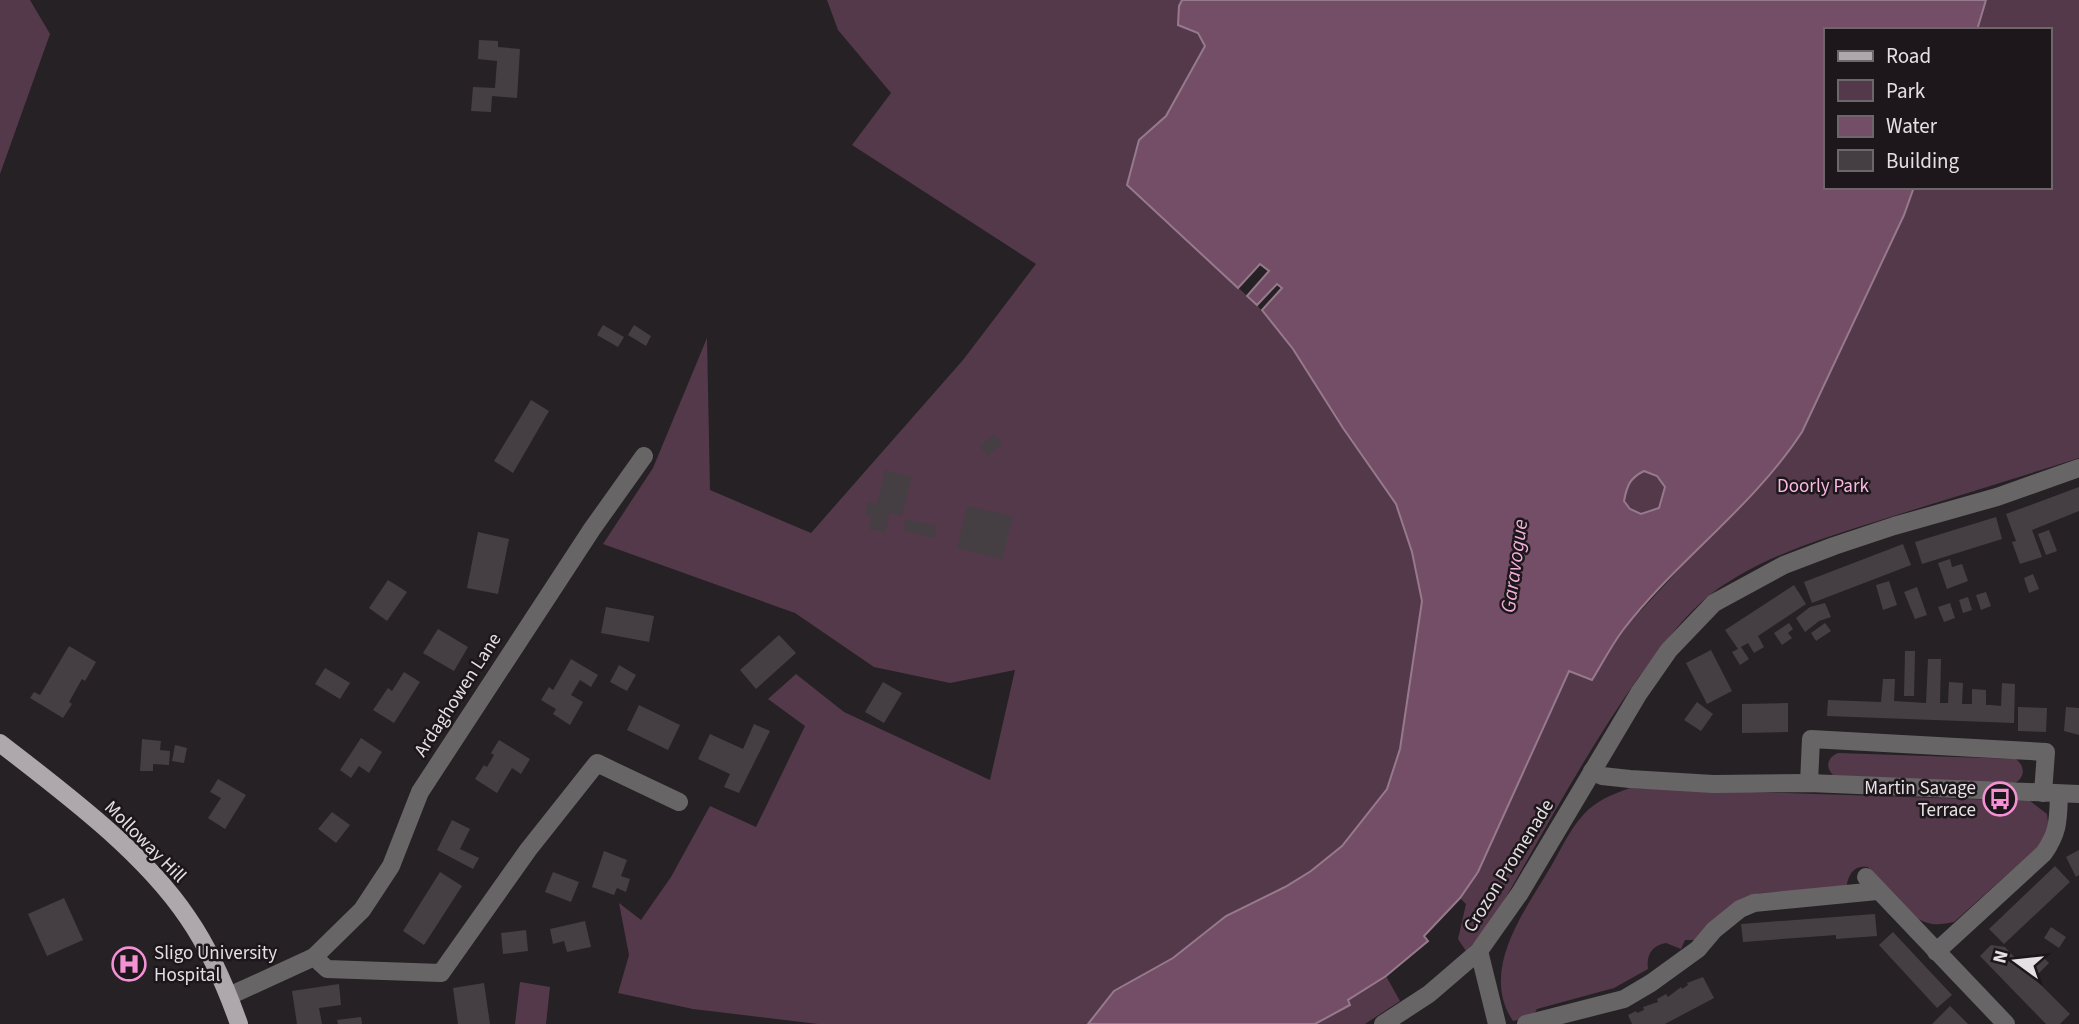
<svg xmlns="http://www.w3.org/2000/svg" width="2079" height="1024" viewBox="0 0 2079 1024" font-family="'Source Sans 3',sans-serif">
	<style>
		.green { fill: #54394b }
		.water { fill: #744e67; stroke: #967a8c; stroke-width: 2; fill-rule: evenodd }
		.building { fill: #453f43 }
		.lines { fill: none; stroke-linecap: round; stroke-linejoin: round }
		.minor { stroke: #686567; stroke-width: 18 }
		.major { stroke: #aea7ab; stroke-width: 18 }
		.labels { text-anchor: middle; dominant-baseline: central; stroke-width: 5; stroke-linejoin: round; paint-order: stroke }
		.park-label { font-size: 19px; fill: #fab8e3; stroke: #1d171b }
		.street-label { font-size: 19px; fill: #e4e0e3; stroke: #1d171b }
		.poi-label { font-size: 19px; fill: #e4e0e3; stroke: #1d171b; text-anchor: end }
		.water-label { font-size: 21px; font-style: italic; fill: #f0b0da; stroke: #1d171b }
	</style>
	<rect width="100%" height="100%" fill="#262124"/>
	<g class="green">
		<polygon points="0,0 30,0 50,34 0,174"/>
		<polygon points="827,0 1198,0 1219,41 1127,185 1257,305 1293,349 1343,428 1396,504 1412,552 1422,601 1400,749 1387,789 1370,812 1342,846 1311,872 1285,887 1226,916 1173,958 1114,991 1088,1024 818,1024 693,1009 618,993 629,955 619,903 641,920 671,877 710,806 756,827 805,726 768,699 796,674 844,712 990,780 1015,670 950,683 874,667 795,613 603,544 653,468 707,338 710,490 811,533 963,360 1036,264 852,145 891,93 838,30"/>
		<path d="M1986,0H2079V458C2013,479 1947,499 1881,520C1823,538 1760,557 1711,594C1682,617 1660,649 1638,678C1587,751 1545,829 1501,906L1485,931L1466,951L1458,939L1466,904L1460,898C1485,863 1498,828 1515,788C1533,749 1551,710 1569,671L1592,680L1622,631L1792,447L1802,432L1904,215L1914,187H2049V30H1977Z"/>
		<path d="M1644,471L1657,476L1665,487L1659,508L1641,514L1630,509L1624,501C1627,485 1630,478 1644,471Z"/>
		<path d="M1838,753L2016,759C2026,767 2025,779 2013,784L1835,777C1825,769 1826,758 1838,753Z"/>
		<path d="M1630,788L2030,801L2047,814L2049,831L2038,847L1954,922C1944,924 1935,926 1925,922C1905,916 1882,883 1868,867C1852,865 1848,876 1846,890L1759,893L1757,899L1698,940H1685L1681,949L1666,943C1652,945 1646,955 1648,969L1614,988L1537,1009L1532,1017L1513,1021C1480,972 1522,915 1547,873C1559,854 1568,831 1584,814C1597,800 1613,794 1630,788Z"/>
		<polygon points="1386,976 1400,1001 1365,1024 1315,1024 1350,1005 1347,1000"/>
		<polygon points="520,982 550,987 546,1024 515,1024"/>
	</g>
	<path class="water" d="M1182,0H1986L1977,30H1825V187H1914L1904,215L1802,432C1753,507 1677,560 1623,630C1611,646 1602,664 1592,680L1569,671L1478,872L1460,898L1424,936L1428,941L1386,976L1348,1000L1350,1005L1315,1024H1088L1114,991L1173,958L1226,916L1285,887L1311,871L1342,846L1387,789L1400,749L1422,601L1412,552L1396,504L1343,428L1293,349L1262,310L1282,288L1277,284L1257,305L1247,296L1269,271L1260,264L1238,288L1127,185L1139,140L1166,116L1205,46L1198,33L1178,25L1179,6ZM1644,471L1657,476L1665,487L1659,508L1641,514L1630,509L1624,501C1627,485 1630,478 1644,471Z"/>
	<g class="building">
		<polygon points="479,40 498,41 498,47 520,49 517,98 492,96 491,112 471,111 473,87 495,88 497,61 478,59"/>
		<polygon points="603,325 624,337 618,347 597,335"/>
		<polygon points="634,325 651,336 646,346 628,335"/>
		<polygon points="531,400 549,411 513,473 494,461"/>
		<polygon points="994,434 1003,443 988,456 980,446"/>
		<polygon points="885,470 912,477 902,516 890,513 885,533 869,529 872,517 865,515 868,502 877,504"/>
		<polygon points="2079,487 2079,511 2032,530 2042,557 2020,564 2012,542 2016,541 2006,514"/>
		<polygon points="967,506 1013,516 1002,559 957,548"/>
		<polygon points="1996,517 2002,539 1922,564 1915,542"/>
		<polygon points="906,519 937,526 934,538 903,530"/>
		<polygon points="2049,530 2057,551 2046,555 2038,534"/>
		<polygon points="478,532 509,539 498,594 467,588"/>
		<polygon points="1903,544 1911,565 1812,603 1804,582"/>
		<polygon points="1950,559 1952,567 1962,564 1968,581 1947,589 1938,563"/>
		<polygon points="2033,574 2039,589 2029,593 2024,578"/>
		<polygon points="388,580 407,592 387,621 369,608"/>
		<polygon points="1889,581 1897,605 1883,610 1876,585"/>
		<polygon points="1794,585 1806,604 1758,636 1764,647 1754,653 1748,643 1741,647 1749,659 1740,665 1732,652 1738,649 1725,630"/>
		<polygon points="1917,587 1927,615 1915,619 1904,592"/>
		<polygon points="1986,592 1991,606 1981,610 1976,595"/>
		<polygon points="1968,597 1972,610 1963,613 1959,600"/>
		<polygon points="1825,603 1831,617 1819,621 1805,632 1796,618 1810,607"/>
		<polygon points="1950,603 1955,618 1944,622 1938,607"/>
		<polygon points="606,607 654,616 649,642 601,633"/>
		<polygon points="1789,623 1793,629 1788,633 1792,638 1782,645 1774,633"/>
		<polygon points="1825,623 1831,631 1816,641 1811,633"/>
		<polygon points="438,629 468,647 454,671 423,653"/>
		<polygon points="779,635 796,653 756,689 740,670"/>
		<polygon points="69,646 96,662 85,681 82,679 69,702 72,704 63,718 30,698 34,692 40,695"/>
		<polygon points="1711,650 1732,691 1707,704 1686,663"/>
		<polygon points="1905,651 1915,651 1914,696 1904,696"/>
		<polygon points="571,659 598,675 591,687 580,680 571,695 583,702 570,725 553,714 556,709 541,700 549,687 553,690"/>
		<polygon points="1928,659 1941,659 1940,703 1948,703 1949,682 1963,683 1962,704 1972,704 1972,689 1986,690 1986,705 1991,705 2001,706 2002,683 2015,684 2014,723 1827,716 1828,700 1881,702 1883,679 1895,679 1894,701 1926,703"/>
		<polygon points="619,665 636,675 627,691 610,682"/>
		<polygon points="325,668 350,683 340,699 315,684"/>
		<polygon points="404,672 420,682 394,723 373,710 388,688 392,691"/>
		<polygon points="883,682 902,693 884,723 865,712"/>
		<polygon points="1697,702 1713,714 1701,731 1684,720"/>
		<polygon points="1788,703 1788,732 1742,733 1742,704"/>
		<polygon points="639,705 680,725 668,750 627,730"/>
		<polygon points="2018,707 2047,708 2046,732 2018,731"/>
		<polygon points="2066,707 2079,708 2079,735 2064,731"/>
		<polygon points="754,724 770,731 739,793 724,787 730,774 698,759 710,734 743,749"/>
		<polygon points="361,738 382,752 369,773 359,766 351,778 340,770"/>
		<polygon points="142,739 161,741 160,750 170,751 169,765 153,764 153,771 140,771"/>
		<polygon points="499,740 530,759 521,774 512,768 497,793 475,779 484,765 487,767 494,755 491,753"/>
		<polygon points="175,745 187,748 184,763 172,761"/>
		<polygon points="218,779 246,795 225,829 208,818 221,798 210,792"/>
		<polygon points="332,812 350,825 336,843 318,829"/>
		<polygon points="452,820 470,829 460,849 479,858 473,869 437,850"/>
		<polygon points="2079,850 2079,875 2076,877 2066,857"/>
		<polygon points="604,851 627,860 621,876 630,879 626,892 617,888 614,895 592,887"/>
		<polygon points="2055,866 2070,882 2004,944 1989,929"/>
		<polygon points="440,872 462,886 424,945 403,931"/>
		<polygon points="553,872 579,882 571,902 545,892"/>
		<polygon points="64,898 83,940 47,956 28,914"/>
		<polygon points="1875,914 1877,936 1836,939 1836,935 1743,942 1741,924"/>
		<polygon points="585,921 591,947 567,952 564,941 553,944 550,929"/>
		<polygon points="2051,927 2066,937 2059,948 2044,938"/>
		<polygon points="526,930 528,951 503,954 501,933"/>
		<polygon points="1893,932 1952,995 1937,1008 1879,945"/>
		<polygon points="1991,945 2005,947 2026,970 2041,955 2049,963 2034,978 2070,1014 2060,1024 2046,1024 1980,956"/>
		<polygon points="1703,977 1714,998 1665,1024 1632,1024 1628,1015 1636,1011 1637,1013 1644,1010 1643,1007 1658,1002 1657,999 1666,994 1668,997 1681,987 1682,989 1688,985 1687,983"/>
		<polygon points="484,983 490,1024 458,1024 453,988"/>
		<polygon points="339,984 341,1005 319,1008 322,1024 297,1024 292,991"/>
		<polygon points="1950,1006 1968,1024 1932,1024"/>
		<polygon points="361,1017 362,1024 338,1024 337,1020"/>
	</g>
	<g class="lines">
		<g class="minor">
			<polyline points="1592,771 1602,776 1630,779 1713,784 1809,783 2079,794"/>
			<polyline points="1809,783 1811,739 2046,752 2043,793"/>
			<polyline points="1866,877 2006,1024"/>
			<polyline points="1479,951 1497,1024"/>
			<path d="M1936,952L2044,853C2059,831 2058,820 2059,794"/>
			<polyline points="314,957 362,910 391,866 420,792 592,529 644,456"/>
			<polyline points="229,996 314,957 327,969 441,973 528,850 597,763 679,802"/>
			<polyline points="1383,1024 1429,994 1479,951 1520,893 1639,693 1669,650 1714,603 1784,565 1834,546 1894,526 1997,497 2079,468"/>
			<polyline points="1526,1024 1624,999 1651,983 1698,949 1714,930 1740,909 1754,903 1877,891"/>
		</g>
		<path class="major" d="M0,743C63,792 143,851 188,918C210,950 226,987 239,1024"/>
	</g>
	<defs>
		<symbol id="bus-ring" viewBox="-11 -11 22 22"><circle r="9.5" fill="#1d171b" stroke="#f491d4" stroke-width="1.5"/><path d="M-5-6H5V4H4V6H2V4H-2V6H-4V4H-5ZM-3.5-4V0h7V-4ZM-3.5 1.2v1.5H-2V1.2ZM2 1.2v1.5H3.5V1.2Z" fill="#f491d4"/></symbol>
		<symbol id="hospital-ring" viewBox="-11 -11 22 22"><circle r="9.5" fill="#1d171b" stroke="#f491d4" stroke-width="1.5"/><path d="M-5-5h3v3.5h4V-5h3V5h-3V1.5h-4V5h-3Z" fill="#f491d4"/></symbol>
	</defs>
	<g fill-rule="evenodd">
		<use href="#bus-ring" x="1981" y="780" width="38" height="38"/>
		<use href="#hospital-ring" x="110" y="945" width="38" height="38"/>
	</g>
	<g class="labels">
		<g class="park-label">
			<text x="1823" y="486">Doorly Park</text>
		</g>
		<g class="street-label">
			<text transform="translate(458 695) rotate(-57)">Ardaghowen Lane</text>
			<text transform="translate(145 842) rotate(45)">Molloway Hill</text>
			<text transform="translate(1509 866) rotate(-58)">Crozon Promenade</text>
		</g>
		<g class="poi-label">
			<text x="1976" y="788">Martin Savage<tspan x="1976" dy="22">Terrace</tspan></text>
			<text x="154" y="953" text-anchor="start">Sligo University<tspan x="154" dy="22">Hospital</tspan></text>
		</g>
		<g class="water-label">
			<text transform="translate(1514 566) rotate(-82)">Garavogue</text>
		</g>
	</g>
	<rect x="1824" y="28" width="228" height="161" fill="#1d171b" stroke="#6d676b" stroke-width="2"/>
	<rect x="1838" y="51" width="35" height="10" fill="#aea7ab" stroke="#6d676b" stroke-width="2"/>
	<text x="1886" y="63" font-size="21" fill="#e4e0e3">Road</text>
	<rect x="1838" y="80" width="35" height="21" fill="#54394b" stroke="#6d676b" stroke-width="2"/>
	<text x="1886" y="98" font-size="21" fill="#e4e0e3">Park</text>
	<rect x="1838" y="116" width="35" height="21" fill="#744e67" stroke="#6d676b" stroke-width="2"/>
	<text x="1886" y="133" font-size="21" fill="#e4e0e3">Water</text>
	<rect x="1838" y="150" width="35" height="21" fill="#453f43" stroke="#6d676b" stroke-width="2"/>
	<text x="1886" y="168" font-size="21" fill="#e4e0e3">Building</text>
	<g transform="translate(2016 961) rotate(285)" stroke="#1d171b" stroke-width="5" paint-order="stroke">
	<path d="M0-5L12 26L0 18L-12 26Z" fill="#e4e0e3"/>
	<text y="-10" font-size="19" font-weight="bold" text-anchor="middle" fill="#e4e0e3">N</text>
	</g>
</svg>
